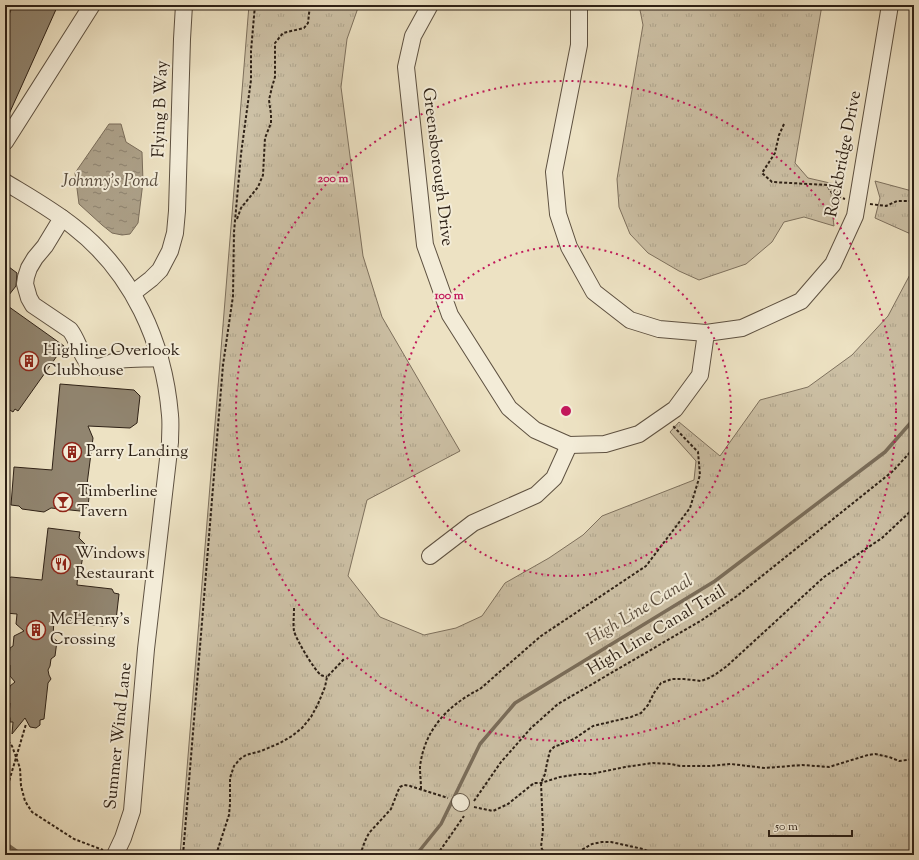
<svg xmlns="http://www.w3.org/2000/svg" width="919" height="860" viewBox="0 0 919 860" font-family="'Sorts Mill Goudy',serif">
	<style>
		.grass { fill: url(#grass-tufts); stroke: #7e715e }
		.water { fill: url(#water-ripples); stroke: #7a6d5a }
		.lines { fill: none; stroke-linecap: round; stroke-linejoin: round }
		.stream { stroke: #7a6d5a; stroke-width: 3.5 }
		.building { fill: #918570; stroke: #2e2116 }
		.minor-casing { stroke: #5e5141; stroke-width: 18 }
		.path { stroke: #2e2116; stroke-width: 2; stroke-dasharray: 3 2; stroke-linecap: butt }
		.minor { stroke: #f3ecd8; stroke-width: 16 }
		.path-bridge { stroke: #2e2116; stroke-width: 2; stroke-dasharray: 3 2; stroke-linecap: butt }
		.ring { fill: none; stroke: #c2185b; stroke-width: 2; stroke-dasharray: 2 4 }
		.labels { text-anchor: middle; dominant-baseline: central; stroke-width: 4; stroke-linejoin: round; paint-order: stroke }
		.street-label { font-size: 17px; fill: #2e2116; stroke: #f3ecd8 }
		.poi-label { font-size: 17px; fill: #2e2116; stroke: #f3ecd8; text-anchor: start }
		.water-label { font-size: 18px; font-style: italic; fill: #5a4d3e; stroke: #f3ecd8 }
		.centre { fill: #c2185b; stroke: #f3ecd8; stroke-width: 2 }
		.ring-label { font-size: 12px; text-anchor: middle; font-weight: bold; fill: #c2185b; stroke: #f3ecd8; stroke-width: 4; stroke-linejoin: round; paint-order: stroke }
	</style>
	<defs>
		<pattern id="grass-tufts" width="24" height="20" patternUnits="userSpaceOnUse"><rect width="24" height="20" fill="#cdc1a6"/><path d="M3 7l-1-3M5 7V3M7 7l1-3M15 17l-1-3M17 17v-4M19 17l1-3" fill="none" stroke="#b0a68e"/></pattern>
		<pattern id="water-ripples" width="26" height="14" patternUnits="userSpaceOnUse"><rect width="26" height="14" fill="#aca088"/><path d="M2 4q2-2 4 0t4 0M15 11q2-2 4 0t4 0" fill="none" stroke="#8c826e"/></pattern>
	</defs>
	<rect width="100%" height="100%" fill="#ede2c3"/>
	<filter id="stains"><feTurbulence type="fractalNoise" baseFrequency=".005" numOctaves="4"/><feColorMatrix values="0 0 0 0 .2 0 0 0 0 .09 0 0 0 0 .02 0 0 0 .5 -.17"/></filter>
	<radialGradient id="worn" r=".72"><stop offset=".6" stop-color="#630" stop-opacity="0"/><stop offset="1" stop-color="#630" stop-opacity=".3"/></radialGradient>
	<g class="grass">
		<polygon points="249,5 359,5 347,39 341,87 363,256 382,317 460,451 367,500 348,576 380,617 424,635 456,628 482,616 505,583 549,558 583,535 602,516 694,480 696,461 670,432 679,422 720,456 760,400 808,387 852,355 888,316 914,267 914,855 180,855"/>
		<path d="M639,5H822L795,163L808,178L843,186C829,198 832,209 834,226L804,217L784,222L772,242L746,264L699,280L679,271L648,253L630,234L619,207L617,179L643,25Z"/>
		<polygon points="875,181 912,191 914,190 914,237 913,235 875,218 880,198"/>
	</g>
	<polygon class="water" points="109,124 121,124 126,142 142,152 143,182 138,223 130,234 122,235 112,233 102,225 79,204 75,173"/>
	<g class="lines">
		<g class="stream">
			<polyline points="5,843 22,855"/>
			<polyline points="416,855 441,824 480,744 515,703 715,581 885,452 914,419"/>
		</g>
	</g>
	<g class="building">
		<polygon points="13,5 58,5 5,123 5,24"/>
		<polygon points="5,264 17,273 16,286 5,300"/>
		<polygon points="5,304 64,346 18,411 15,409 13,412 5,407"/>
		<polygon points="60,384 134,390 140,396 137,423 130,428 88,426 93,438 86,492 89,497 88,507 80,511 51,508 44,512 22,509 19,506 11,505 14,467 52,470"/>
		<polygon points="48,528 80,532 79,538 85,544 81,567 78,571 77,585 112,589 114,593 119,594 116,620 112,623 107,623 103,626 85,624 82,620 71,621 67,618 54,618 53,638 57,641 55,656 51,659 50,666 48,670 49,675 51,679 48,683 44,719 40,720 40,725 36,728 30,727 25,718 12,734 13,722 10,722 10,718 9,716 10,703 8,702 10,686 15,682 10,676 10,665 8,663 10,648 13,646 14,636 24,631 16,624 17,614 5,613 5,580 11,577 42,580"/>
	</g>
	<g class="lines">
		<defs>
			<g id="minor">
				<polyline points="430,5 413,36 406,67 425,245 450,315 509,408 535,430 569,445 605,444 639,434 675,409 700,375 706,333"/>
				<polyline points="579,5 579,45 554,172 558,214 569,247 594,292 630,320 659,329 706,333 742,328 801,301 833,264 855,216 890,5"/>
				<polyline points="5,142 92,5"/>
				<path d="M5,182C28,196 53,210 74,227C132,272 164,342 170,415C171,424 170,433 170,442L146,649L132,811L123,838L115,855"/>
				<path d="M62,218L45,246L35,258L29,268L26,277L25,284L29,298L33,305L70,330C77,339 80,352 86,360C89,364 92,366 96,367C105,367 112,361 120,360C133,358 147,359 160,358"/>
				<polyline points="133,293 151,279 160,270 170,251 175,233 177,211 182,39 184,5"/>
				<polyline points="430,556 473,523 536,495 554,478 569,445"/>
				<polyline points="460,802 461,803"/>
			</g>
		</defs>
		<use href="#minor" class="minor-casing"/>
		<g class="path">
			<polyline points="784,124 779,135 775,153 762,173 772,182 827,185 833,195 845,199"/>
			<polyline points="870,204 886,206 897,201 914,201"/>
			<polyline points="237,219 241,208 258,187 263,175 265,138 271,123 271,114 269,100 272,87 275,77 275,43 283,33 304,28 308,23 310,5"/>
			<path d="M294,608C294,616 293,624 294,631C296,639 314,670 321,675C322,676 325,676 327,677"/>
			<polyline points="5,737 12,746 20,768 21,786 25,801 32,812 74,839 103,850"/>
			<path d="M421,789C421,782 420,774 420,767C424,730 448,705 480,689L541,636L646,566L690,508L700,475L698,452L673,426"/>
			<polyline points="474,801 501,762 531,728 558,704 702,620 737,596 893,471 914,448"/>
			<polyline points="474,807 493,811 508,804 534,783 541,783 560,777 580,774 591,774 625,767 653,763 671,764 680,766 710,766 731,764 765,768 802,765 829,767 868,755 875,754 889,757 899,761 914,759"/>
			<polyline points="183,855 223,365 233,296 234,232 241,154 251,80 251,51 255,5"/>
			<polyline points="216,855 229,815 230,804 230,778 234,766 240,759 246,755 261,751 280,743 292,736 302,728 311,717 318,704 325,687 327,677 345,658"/>
			<polyline points="360,855 365,841 369,833 391,809 398,791 400,787 404,785 410,786 448,798"/>
			<polyline points="437,855 464,816"/>
			<polyline points="545,855 541,847 543,830 541,783 545,774 547,763 550,751 554,747 574,739 593,726 631,717 641,713 648,705 654,693 661,683 672,679 684,679 701,681 709,678 716,674 727,666 824,577 882,538 914,508"/>
			<polyline points="563,855 580,851 592,844 602,842 611,842 643,849 656,855"/>
		</g>
		<use href="#minor" class="minor"/>
		<polyline class="path-bridge" points="5,795 26,724"/>
	</g>
	<g class="ring">
		<circle cx="566" cy="411" r="165"/>
		<circle cx="566" cy="411" r="330"/>
	</g>
	<defs>
		<symbol id="building-ring" viewBox="-11 -11 22 22"><circle r="9.5" fill="#f3ecd8" stroke="#8f2418" stroke-width="1.5"/><path d="M-4-6H4V6H1V3H-1V6H-4ZM-2.5-4.3h1.7v1.8h-1.7ZM.8-4.3h1.7v1.8H.8ZM-2.5-1h1.7V.8h-1.7ZM.8-1h1.7V.8H.8Z" fill="#8f2418"/></symbol>
		<symbol id="bar-ring" viewBox="-11 -11 22 22"><circle r="9.5" fill="#f3ecd8" stroke="#8f2418" stroke-width="1.5"/><path d="M-6-5H6L.8 .8V4.5H3.5V6h-7V4.5H-.8V.8Z" fill="#8f2418"/></symbol>
		<symbol id="restaurant-ring" viewBox="-11 -11 22 22"><circle r="9.5" fill="#f3ecd8" stroke="#8f2418" stroke-width="1.5"/><path d="M-5-6h1v4h1v-4h1v4h1v-4h1v5L-1.5 .5V6h-2V.5L-5-1ZM5-6V6H3V1.5H1.5Q1.5-4 5-6Z" fill="#8f2418"/></symbol>
	</defs>
	<g fill-rule="evenodd">
		<use href="#building-ring" x="18" y="350" width="22" height="22"/>
		<use href="#building-ring" x="61" y="441" width="22" height="22"/>
		<use href="#bar-ring" x="52" y="491" width="22" height="22"/>
		<use href="#restaurant-ring" x="50" y="553" width="22" height="22"/>
		<use href="#building-ring" x="25" y="619" width="22" height="22"/>
	</g>
	<g class="labels">
		<g class="street-label">
			<text transform="translate(161 109) rotate(-88)">Flying B Way</text>
			<text transform="translate(844 154) rotate(-79)">Rockbridge Drive</text>
			<text transform="translate(437 167) rotate(83)">Greensborough Drive</text>
			<text transform="translate(657 631) rotate(-31)">High Line Canal Trail</text>
			<text transform="translate(119 736) rotate(-84)">Summer Wind Lane</text>
		</g>
		<g class="poi-label">
			<text x="43" y="351">Highline Overlook<tspan x="43" dy="20">Clubhouse</tspan></text>
			<text x="86" y="452">Parry Landing</text>
			<text x="77" y="492">Timberline<tspan x="77" dy="20">Tavern</tspan></text>
			<text x="75" y="554">Windows<tspan x="75" dy="20">Restaurant</tspan></text>
			<text x="50" y="620">McHenry's<tspan x="50" dy="20">Crossing</tspan></text>
		</g>
		<g class="water-label">
			<text x="110" y="182">Johnny's Pond</text>
			<text transform="translate(640 611) rotate(-31)">High Line Canal</text>
		</g>
	</g>
	<circle cx="566" cy="411" r="6" class="centre"/>
	<g class="ring-label">
		<text x="333" y="182">200 m</text>
		<text x="449" y="299">100 m</text>
	</g>
	<rect width="919" height="860" fill="none" stroke="#ede2c3" stroke-width="20"/>
	<rect x="6" y="6" width="907" height="848" fill="none" stroke="#2e2116" stroke-width="2"/>
	<rect x="10" y="10" width="899" height="840" fill="none" stroke="#2e2116"/>
	<path d="M769 830v6h83v-6" fill="none" stroke="#2e2116" stroke-width="2"/>
	<text x="775" y="830" font-size="12" fill="#2e2116" stroke="#f3ecd8" stroke-width="3" paint-order="stroke">50 m</text>
	<rect width="100%" height="100%" filter="url(#stains)"/>
	<rect width="100%" height="100%" fill="url(#worn)"/>
</svg>
